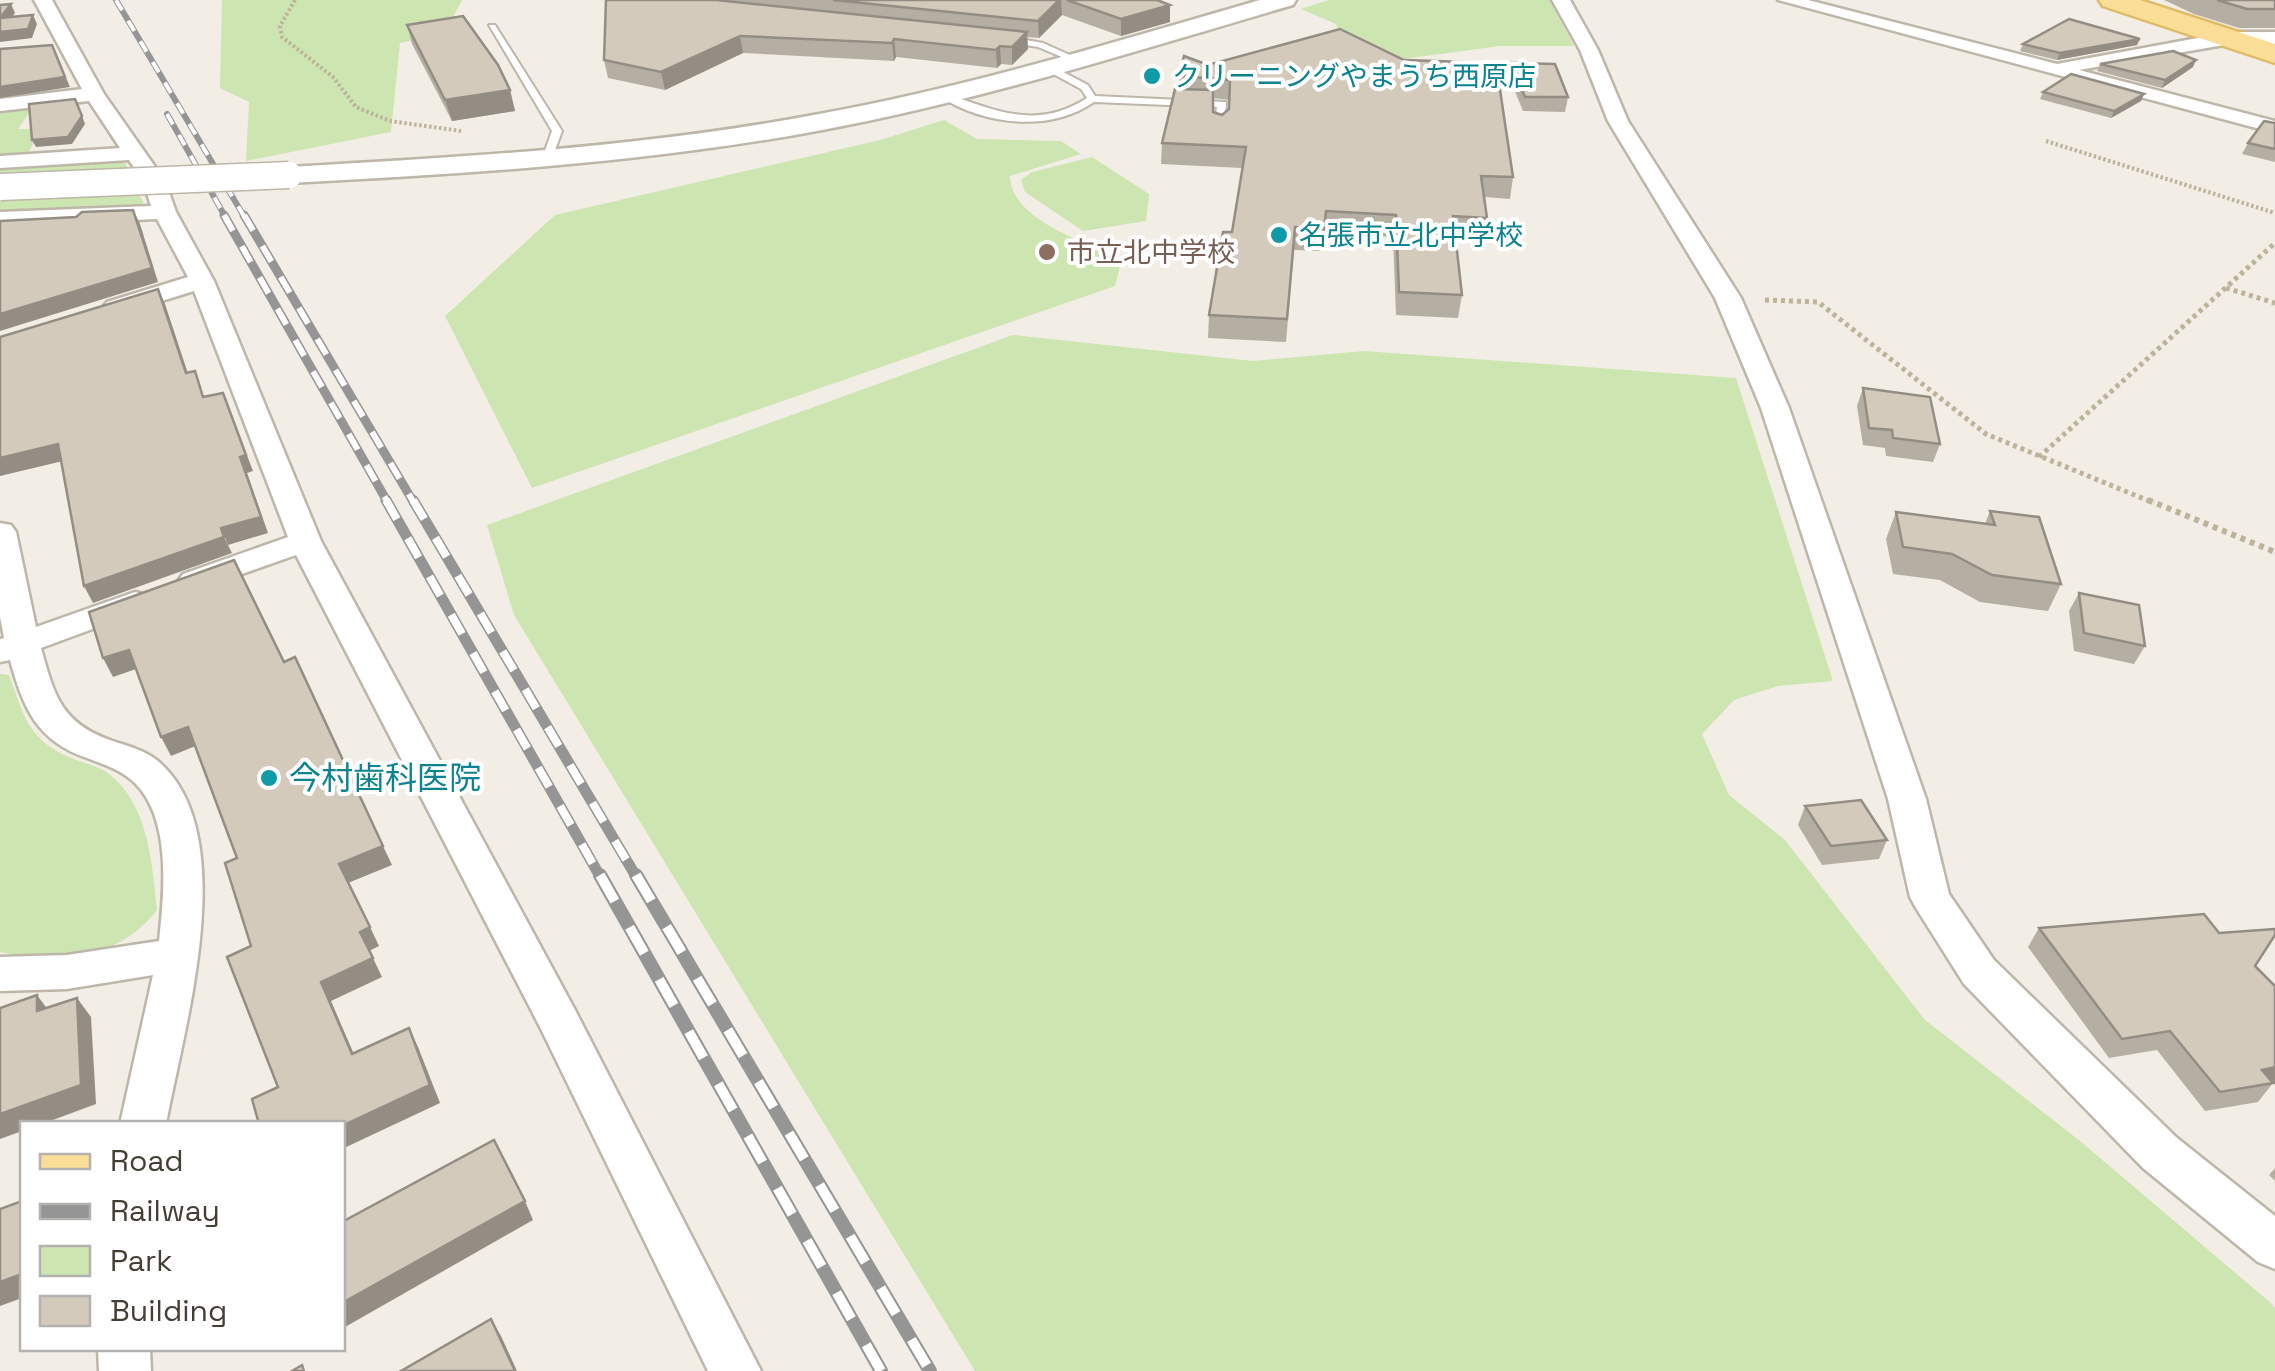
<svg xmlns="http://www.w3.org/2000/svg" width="2275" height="1371" viewBox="0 0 2275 1371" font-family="'Space Grotesk','Noto Sans JP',sans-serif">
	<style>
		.green { fill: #cde5b0 }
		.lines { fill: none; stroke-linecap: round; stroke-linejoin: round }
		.service-casing { stroke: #bdb6a9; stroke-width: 4 }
		.minor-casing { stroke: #bdb6a9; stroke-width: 5 }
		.tertiary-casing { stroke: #bdb6a9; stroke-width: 5 }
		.primary-casing { stroke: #debc67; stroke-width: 5 }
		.path-far2 { stroke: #beb29b; stroke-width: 4; stroke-dasharray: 2.5 2.5; stroke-linecap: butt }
		.path-far1 { stroke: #beb29b; stroke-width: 5; stroke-dasharray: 4 4; stroke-linecap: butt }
		.path { stroke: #beb29b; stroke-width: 6; stroke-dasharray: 5 5; stroke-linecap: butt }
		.service { fill: #fff; fill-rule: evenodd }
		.minor { fill: #fff; fill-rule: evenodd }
		.tertiary { fill: #fff; fill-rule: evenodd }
		.primary { fill: #fade97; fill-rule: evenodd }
		.rail-far3-casing { stroke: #959595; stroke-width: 6 }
		.rail-far2-casing { stroke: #959595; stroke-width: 9 }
		.rail-far1-casing { stroke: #959595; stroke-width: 11 }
		.rail-casing { stroke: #959595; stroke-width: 14 }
		.rail-far3 { stroke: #fff; stroke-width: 4; stroke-dasharray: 12; stroke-linecap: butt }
		.rail-far2 { stroke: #fff; stroke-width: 6; stroke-dasharray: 18; stroke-linecap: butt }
		.rail-far1 { stroke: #fff; stroke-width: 8; stroke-dasharray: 22; stroke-linecap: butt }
		.rail { stroke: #fff; stroke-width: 10; stroke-dasharray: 30; stroke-linecap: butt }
		.tertiary-bridge-casing { stroke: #bdb6a9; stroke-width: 29; stroke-linecap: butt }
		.tertiary-bridge { stroke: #fff; stroke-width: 26 }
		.wall { fill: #b5aea2; fill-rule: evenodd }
		.shaded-wall { fill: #948d84 }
		.building { fill: #d3cabc; stroke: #948d84; stroke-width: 2.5 }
		.culture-dot { fill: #0f9aa8; stroke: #fff; stroke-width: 4 }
		.education-dot { fill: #8d6e63; stroke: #fff; stroke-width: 4 }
		.labels { text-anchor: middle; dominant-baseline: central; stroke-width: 8; stroke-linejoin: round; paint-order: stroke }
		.far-culture-label { font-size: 28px; fill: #0d838f; stroke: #fff; text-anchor: start }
		.far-education-label { font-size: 28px; fill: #785e54; stroke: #fff; text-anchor: start }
		.culture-label { font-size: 32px; fill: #0d838f; stroke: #fff; text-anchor: start }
	</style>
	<rect width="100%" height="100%" fill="#f2eee6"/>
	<g class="green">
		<polygon points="222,0 462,0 444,34 400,43 391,132 246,161 249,102 220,88"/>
		<polygon points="1329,0 1549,0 1574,46 1500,46 1366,64 1341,42 1336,24 1301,9"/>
		<polygon points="34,106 18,129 42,129 27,155 0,157 0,110"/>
		<path d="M944,120L977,139L1061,141L1081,154L1010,176C1011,221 1087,242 1122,259L1115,286L532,488L445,316L555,215L880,140Z"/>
		<polygon points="1092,157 1149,194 1146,221 1083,231 1025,192 1021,180 1032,172"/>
		<polygon points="114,159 124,161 129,170 0,176 0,167"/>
		<polygon points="138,193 144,203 127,209 0,214 0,201"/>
		<polygon points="1013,335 1253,361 1364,351 1736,378 1833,681 1778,686 1734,700 1702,734 1729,795 1785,840 1925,1020 2080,1141 2272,1304 2275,1308 2275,1371 975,1371 514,615 487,525"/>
		<path d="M0,674L9,675C24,716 28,740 71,758C83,763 98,766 108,773C149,804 152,865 157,910C119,959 59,966 0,952Z"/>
	</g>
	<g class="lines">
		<defs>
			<g id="service">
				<polygon points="489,25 495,25 562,131 551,161 542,159 552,131"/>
				<polygon points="1004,36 1043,43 1081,60 1076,63 1038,47 1001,41 1001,37"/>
				<path d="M1046,66H1052L1088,85L1095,96L1226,102L1224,129L1219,132L1214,129L1217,107L1094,102C1049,133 984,125 939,96L944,93C995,110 1036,131 1087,98L1081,89L1046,70Z"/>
			</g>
			<g id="minor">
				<polygon points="34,0 52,0 104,94 165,181 176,212 214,281 321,541 575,1010 761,1371 708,1371 540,1027 296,555 194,591 183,588 178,581 183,574 288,537 194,291 116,315 103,307 107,302 188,277 157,219 0,226 0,212 151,206 143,181 129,160 0,168 0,156 120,148 89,101 0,111 0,99 82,89"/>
				<polygon points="1552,0 1570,0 1598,50 1628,121 1741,298 1789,408 1926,799 1949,894 1994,960 2177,1138 2275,1216 2275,1269 2258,1262 2143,1168 1964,984 1916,908 1910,897 1888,799 1761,408 1715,298 1608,121 1580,50"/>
				<polygon points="1778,0 1808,0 2057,64 2230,32 2275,32 2275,44 2230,44 2079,70 2275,121 2275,133"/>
				<path d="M0,523L11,525L16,532L36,627L135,592L147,595L151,602L147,609L41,648C54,695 61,723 110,740C127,746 145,750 159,762C243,836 183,1030 166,1124H120L153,975L67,989L0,991V957L67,955L159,941C164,894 172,820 135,783C122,770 103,764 87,758C37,741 23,708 10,660L0,662V639L4,638L0,617Z"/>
				<polygon points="98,1348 150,1348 151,1371 99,1371"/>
			</g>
			<path id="tertiary" d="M1260,0H1296L1293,5C1135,51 979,101 817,131C643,163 466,174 289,183L279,181L275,175L279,169L289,167C466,157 644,147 819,114C969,87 1114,42 1260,0Z"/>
			<polygon id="primary" points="2099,0 2140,0 2275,44 2275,63 2103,6"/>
		</defs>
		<use href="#service" class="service-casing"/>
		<use href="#minor" class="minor-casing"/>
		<use href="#tertiary" class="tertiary-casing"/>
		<use href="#primary" class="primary-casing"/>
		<g class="path-far2">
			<polyline points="295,0 280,26 282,37 333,77 356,107 390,121 461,131"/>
			<polyline points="2046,141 2275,213"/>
		</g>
		<g class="path-far1">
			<polyline points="2226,288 2275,303"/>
			<polyline points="1765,300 1818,302 1986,434 2154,503"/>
			<polyline points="2039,457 2275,243"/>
		</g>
		<polyline class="path" points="2148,500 2275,552"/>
		<use href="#service" class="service"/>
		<use href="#minor" class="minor"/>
		<use href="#tertiary" class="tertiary"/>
		<use href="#primary" class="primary"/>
		<defs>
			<g id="rail-far3">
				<polyline points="116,0 245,218"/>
				<polyline points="167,114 226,218"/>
			</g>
			<g id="rail-far2">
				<polyline points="224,215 388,503"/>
				<polyline points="244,215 414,503"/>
			</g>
			<g id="rail-far1">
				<polyline points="386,500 601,878"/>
				<polyline points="413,500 637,878"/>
			</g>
			<g id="rail">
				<polyline points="600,875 881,1371"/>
				<polyline points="636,875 930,1371"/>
			</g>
		</defs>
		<use href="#rail-far3" class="rail-far3-casing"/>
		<use href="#rail-far2" class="rail-far2-casing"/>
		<use href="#rail-far1" class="rail-far1-casing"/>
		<use href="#rail" class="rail-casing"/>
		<use href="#rail-far3" class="rail-far3"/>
		<use href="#rail-far2" class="rail-far2"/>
		<use href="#rail-far1" class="rail-far1"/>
		<use href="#rail" class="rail"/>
		<defs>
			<polyline id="tertiary-bridge" points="0,187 289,175"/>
		</defs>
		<use href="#tertiary-bridge" class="tertiary-bridge-casing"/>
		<use href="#tertiary-bridge" class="tertiary-bridge"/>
	</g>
	<g class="wall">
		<polygon points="606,0 1157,0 1170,5 1170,22 1121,36 1062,15 1039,38 1027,37 1028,49 1012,65 1001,64 997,68 896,57 894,61 743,53 665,90 608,78 604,60"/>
		<polygon points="2164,0 2275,0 2275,28 2239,28 2194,14"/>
		<polygon points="407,25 510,90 515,111 452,121 412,44"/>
		<polygon points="2023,44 2137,45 2057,60 2020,51"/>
		<path d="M1184,56L1513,177L1510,199L1484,197L1487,218L1484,240L1455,238L1462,295L1458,318L1396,315L1393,237L1324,233L1322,251L1294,250L1286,342L1208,338L1209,315L1232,232L1242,168L1161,164L1162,143L1179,89V76ZM1213,98L1229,100L1228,109L1222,115L1213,112Z"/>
		<polygon points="1511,63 1568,97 1565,112 1523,111 1509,77"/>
		<polygon points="2100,64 2193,67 2162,88 2097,71"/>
		<polygon points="2043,92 2144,94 2141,101 2111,118 2040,99"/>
		<polygon points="2275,123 2275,162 2242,154 2248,143"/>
		<polygon points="1863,388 1940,444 1933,462 1886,456 1885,448 1863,445 1857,406"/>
		<polygon points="1990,511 2061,584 2048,611 1980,602 1940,580 1893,574 1886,539 1896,512 1985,524"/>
		<polygon points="2079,593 2145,646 2134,664 2074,651 2069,611"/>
		<polygon points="1805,806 1887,840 1879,859 1822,865 1798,825"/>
		<polygon points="2039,928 2219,933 2275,986 2275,1083 2273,1083 2258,1102 2205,1111 2157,1050 2109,1058 2028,947"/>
		<polygon points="2275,1168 2275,1181 2269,1175"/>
	</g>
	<g class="shaded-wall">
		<polygon points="1059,0 1061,0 1062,15 1039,38 1038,21"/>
		<polygon points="11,4 15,13 4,28 0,18"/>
		<polygon points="1170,5 1170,22 1121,36 1121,19"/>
		<polygon points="33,15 37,24 32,38 0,42 0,32"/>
		<polygon points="1027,32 1028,49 1012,65 1012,47"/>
		<polygon points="740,36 743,53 665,90 661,72"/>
		<polygon points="894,39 896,57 894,61 892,43"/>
		<polygon points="2140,39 2137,45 2057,60 2060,53"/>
		<polygon points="52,45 70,87 0,98 0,87"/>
		<polygon points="1000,46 1001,64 997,68 996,50"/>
		<polygon points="2196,60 2193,67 2162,88 2165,80"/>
		<polygon points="510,90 515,111 452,121 445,100"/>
		<polygon points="2144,94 2141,101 2111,118 2114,111"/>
		<polygon points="82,116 85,124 72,144 36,147 32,140"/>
		<polygon points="133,210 140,224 158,282 0,331 0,314"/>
		<polygon points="158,289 165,304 193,389 186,373"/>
		<polygon points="223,393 253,471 247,473 268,533 228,545 221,528 240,457"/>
		<polygon points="58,444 67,460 0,476 0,458"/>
		<polygon points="224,537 232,553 93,603 84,586"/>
		<polygon points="129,650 139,668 113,677 103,658"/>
		<polygon points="188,727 198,745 171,756 161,737"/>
		<polygon points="383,846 392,865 348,883 339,864"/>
		<polygon points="370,927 379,946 369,951 360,932"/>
		<polygon points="373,958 382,977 331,1001 362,1073 352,1054 321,982"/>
		<polygon points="37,995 51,1014 37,1011"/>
		<polygon points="77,998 91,1017 96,1104 42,1124 22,1124 22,1131 0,1139 0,1114"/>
		<polygon points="409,1028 418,1047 440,1103 342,1149 342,1126"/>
		<polygon points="2275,1067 2275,1083 2248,1087 2262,1070"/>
		<polygon points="525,1201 533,1220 345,1327 342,1324 342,1303"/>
		<polygon points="22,1274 22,1298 0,1306 0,1282"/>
		<polygon points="491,1319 501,1336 517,1371 515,1371"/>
	</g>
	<g class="building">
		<polygon points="606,0 716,0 1027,32 1012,47 1000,46 996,50 894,39 892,43 740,36 661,72 604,60"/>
		<polygon points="833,0 1059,0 1038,21"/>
		<polygon points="1067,0 1157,0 1170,5 1121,19"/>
		<polygon points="2217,0 2275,0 2275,9 2247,9"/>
		<polygon points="11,4 0,18 0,5"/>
		<polygon points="33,15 28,29 0,32 0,18"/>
		<polygon points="463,16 498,65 510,90 445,100 407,25"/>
		<polygon points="2069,19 2140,39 2060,53 2023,44"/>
		<polygon points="1340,29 1404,60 1496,63 1513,177 1481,176 1487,218 1453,216 1462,295 1399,292 1396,215 1326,211 1324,229 1295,227 1287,319 1209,315 1223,232 1232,232 1246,147 1162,143 1175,89 1213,90 1213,112 1222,115 1229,109 1230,80 1179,76 1184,56 1208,65"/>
		<polygon points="52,45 65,77 0,87 0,49"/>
		<polygon points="2173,51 2196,60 2165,80 2100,64"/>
		<polygon points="1511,63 1555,64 1568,97 1525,97"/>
		<polygon points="2071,74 2144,94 2114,111 2043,92"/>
		<polygon points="75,99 82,116 68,137 32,140 29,104"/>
		<polygon points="2264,121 2275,123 2275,149 2248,143"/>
		<polygon points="133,210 152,268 0,314 0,221 76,217 82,212"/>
		<polygon points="158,289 186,373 195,371 203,397 223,393 246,455 240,457 261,517 221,528 224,537 84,586 58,444 0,458 0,337"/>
		<polygon points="1863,388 1930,397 1940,444 1893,438 1892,430 1869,428"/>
		<polygon points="1990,511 2039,517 2061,584 1992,575 1952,554 1903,547 1896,512 1995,525"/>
		<polygon points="234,560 284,662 295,657 383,846 339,864 370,927 360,932 373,958 321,982 352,1054 409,1028 430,1085 342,1126 342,1124 259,1124 252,1099 278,1087 227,957 251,946 225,863 237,858 188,727 161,737 129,650 103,658 89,612"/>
		<polygon points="2079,593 2139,605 2145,646 2084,633"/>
		<polygon points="1861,800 1887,840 1831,846 1805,806"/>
		<polygon points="2204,914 2219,933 2275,929 2275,935 2255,966 2275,986 2275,1067 2262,1070 2273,1083 2220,1092 2170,1031 2122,1039 2039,928"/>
		<polygon points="37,995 37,1011 77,998 81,1085 0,1114 0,1008"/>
		<polygon points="494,1140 525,1201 342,1303 342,1222"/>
		<polygon points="22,1201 22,1274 0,1282 0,1209"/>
		<polygon points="491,1319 515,1371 401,1371"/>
		<polygon points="302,1365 304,1371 292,1371"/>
	</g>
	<g class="culture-dot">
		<circle cx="1152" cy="76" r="10"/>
		<circle cx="1279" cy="235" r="10"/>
		<circle cx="269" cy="778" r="10"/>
	</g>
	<circle class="education-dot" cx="1047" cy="252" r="10"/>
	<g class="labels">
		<g class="far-culture-label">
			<text x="1172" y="76">クリーニングやまうち西原店</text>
			<text x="1299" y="235">名張市立北中学校</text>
		</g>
		<g class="far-education-label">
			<text x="1067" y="252">市立北中学校</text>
		</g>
		<g class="culture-label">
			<text x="289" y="778">今村歯科医院</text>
		</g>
	</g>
	<rect x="20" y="1121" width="325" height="230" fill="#ffffff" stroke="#b4b2ae" stroke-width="2.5"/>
	<rect x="40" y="1154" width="50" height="15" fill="#fade97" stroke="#b4b2ae" stroke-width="2.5"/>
	<text x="110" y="1171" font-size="30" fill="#443f35">Road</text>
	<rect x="40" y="1204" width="50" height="15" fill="#959595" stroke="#b4b2ae" stroke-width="2.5"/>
	<text x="110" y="1221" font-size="30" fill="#443f35">Railway</text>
	<rect x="40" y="1246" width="50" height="30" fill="#cde5b0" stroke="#b4b2ae" stroke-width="2.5"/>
	<text x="110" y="1271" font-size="30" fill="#443f35">Park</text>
	<rect x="40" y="1296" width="50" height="30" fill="#d3cabc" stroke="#b4b2ae" stroke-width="2.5"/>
	<text x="110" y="1321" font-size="30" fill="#443f35">Building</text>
</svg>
